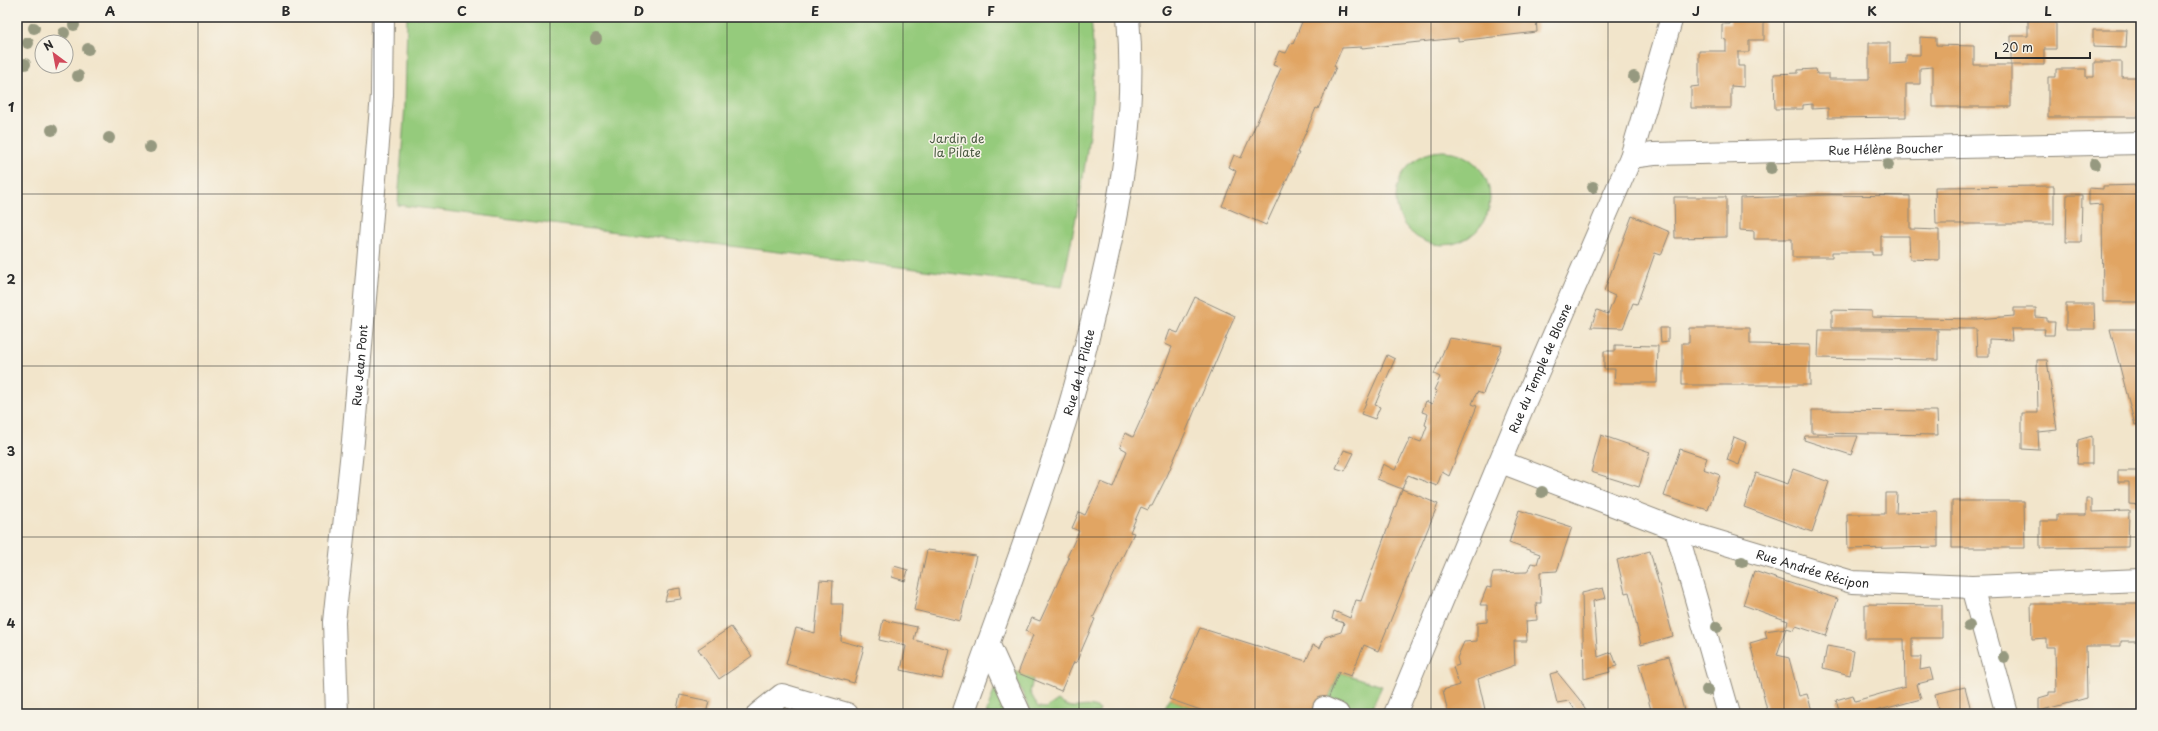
<svg xmlns="http://www.w3.org/2000/svg" width="2158" height="731" viewBox="0 0 2158 731" font-family="'Playpen Sans',sans-serif">
	<style>
		.green { fill: #95cb7c; stroke: #607b54 }
		.building { fill: #e1a564 }
		.lines { fill: none; stroke-linecap: round; stroke-linejoin: round }
		.minor-casing { stroke: #8e887b; stroke-width: 24 }
		.minor { stroke: #fff; stroke-width: 22 }
		.tree { fill: #969980 }
		.grid { fill: none; stroke: #2b2b2b; stroke-width: 1; stroke-opacity: 0.55 }
		.labels { text-anchor: middle; dominant-baseline: central; stroke-width: 3; stroke-linejoin: round; paint-order: stroke }
		.park-label { font-size: 12px; fill: #4b5b43; stroke: #f7f3e8 }
		.street-label { font-size: 12px; fill: #2b2b2b; stroke: #f7f3e8 }
		.neatline { fill: none; stroke: #2b2b2b; stroke-width: 1.5 }
		.grid-label { font-size: 13px; text-anchor: middle; font-weight: bold; fill: #2b2b2b }
	</style>
	<rect width="100%" height="100%" fill="#f7f3e8"/>
	<filter id="ink" filterUnits="userSpaceOnUse"><feTurbulence type="fractalNoise" baseFrequency=".025" numOctaves="2"/><feDisplacementMap in="SourceGraphic" scale="8" xChannelSelector="R" yChannelSelector="G"/><feConvolveMatrix kernelMatrix="1 2 1 2 8 2 1 2 1" color-interpolation-filters="sRGB"/></filter>
	<filter id="wash" filterUnits="userSpaceOnUse"><feTurbulence type="fractalNoise" baseFrequency=".012" numOctaves="4" result="noise"/><feDisplacementMap in="SourceGraphic" scale="16" xChannelSelector="R" yChannelSelector="G"/><feGaussianBlur stdDeviation="0.9" result="paint"/><feColorMatrix in="noise" values="0 0 0 0 0 0 0 0 0 0 0 0 0 0 0 0 0 1.4 0 .05"/><feComposite in="paint" operator="in"/></filter>
	<g filter="url(#wash)">
		<rect width="100%" height="100%" fill="#f2e5cb"/>
		<g class="green">
			<path d="M407,17H1091C1100,107 1080,199 1062,287L398,205L405,104Z"/>
			<circle cx="1443" cy="198" r="47"/>
			<path d="M1012,670L1033,679L1030,692L1038,707L1046,708L1058,700C1075,715 1084,700 1100,710L1098,714H1032Z"/>
			<polygon points="1339,672 1382,686 1370,712 1362,709 1355,712 1327,703"/>
			<polygon points="995,688 1003,691 1013,714 986,714"/>
			<polygon points="1169,699 1212,714 1162,714"/>
		</g>
		<g id="blocks">
			<g class="building">
				<polygon points="1304,17 1536,17 1537,32 1458,41 1458,38 1362,48 1362,47 1342,48 1334,66 1336,67 1318,109 1316,108 1297,153 1299,153 1266,225 1222,206 1236,171 1229,167 1234,155 1241,158 1281,68 1273,65 1279,51 1286,53 1291,43 1293,44"/>
				<polygon points="1730,17 1764,17 1764,40 1749,40 1749,52 1738,52 1738,66 1744,66 1744,87 1731,86 1731,108 1691,108 1691,87 1699,86 1699,51 1726,51 1726,40 1722,39 1722,24 1730,24"/>
				<polygon points="2028,17 2056,17 2056,49 2044,49 2044,65 2011,65 2011,36 2028,36"/>
				<polygon points="2093,30 2127,30 2126,48 2093,47"/>
				<polygon points="1920,37 1936,38 1936,45 1974,46 1974,65 2011,65 2011,107 1933,107 1933,67 1920,68 1920,84 1906,84 1906,117 1828,118 1828,108 1812,109 1812,104 1803,105 1803,109 1775,109 1774,74 1798,73 1798,70 1816,69 1817,74 1829,74 1829,79 1869,79 1869,43 1890,43 1890,64 1906,63 1906,55 1920,55"/>
				<polygon points="2094,62 2122,62 2122,77 2140,77 2139,117 2048,117 2048,77 2056,77 2056,69 2086,69 2086,77 2094,77"/>
				<polygon points="2141,185 2141,302 2103,302 2102,204 2089,205 2089,188 2103,189 2103,186"/>
				<polygon points="2054,186 2054,224 1936,224 1935,187"/>
				<polygon points="1832,195 1910,196 1910,229 1939,230 1939,260 1910,259 1909,236 1881,236 1881,255 1872,255 1872,252 1832,252 1832,257 1792,257 1792,239 1754,239 1754,231 1740,230 1740,198"/>
				<polygon points="2067,195 2082,195 2081,242 2066,242"/>
				<polygon points="1674,197 1726,197 1726,237 1675,238"/>
				<polygon points="1632,216 1670,232 1661,255 1655,253 1637,304 1633,303 1623,328 1591,327 1597,310 1608,314 1615,296 1604,291"/>
				<polygon points="1195,297 1235,316 1167,476 1152,506 1150,506 1148,510 1141,507 1130,532 1134,533 1093,618 1095,619 1076,663 1074,662 1061,691 1018,673 1033,635 1026,631 1032,618 1040,621 1069,558 1067,557 1079,531 1072,528 1079,512 1085,515 1101,482 1113,487 1127,451 1120,447 1125,433 1133,437 1162,373 1172,347 1165,344 1170,330 1178,333"/>
				<polygon points="2066,304 2094,304 2095,329 2066,329"/>
				<polygon points="2014,308 2036,308 2036,317 2047,318 2047,322 2055,322 2054,335 2044,335 2045,329 2011,329 2012,340 1989,339 1989,357 1977,357 1976,329 1832,328 1832,310 1872,311 1872,317 1976,319 2014,316"/>
				<polygon points="1660,328 1668,328 1668,342 1661,343"/>
				<polygon points="1689,328 1750,328 1750,344 1810,345 1810,385 1682,385 1682,343 1689,343"/>
				<polygon points="2110,329 2141,329 2141,435 2138,424 2135,425"/>
				<polygon points="1819,330 1938,330 1938,360 1818,358"/>
				<polygon points="1449,338 1502,346 1483,394 1477,392 1472,404 1477,406 1449,476 1442,472 1437,486 1408,475 1402,489 1438,504 1378,651 1364,645 1351,676 1339,672 1322,714 1212,714 1169,699 1200,628 1306,661 1313,645 1320,648 1325,637 1341,632 1344,623 1332,619 1334,611 1350,618 1356,600 1361,601 1402,489 1377,479 1383,464 1395,470 1410,438 1421,442 1427,426 1425,425 1428,414 1422,412 1426,401 1432,404 1437,391 1434,390 1440,377 1434,374"/>
				<polygon points="1615,345 1658,346 1657,383 1614,383 1615,369 1604,369 1604,351 1615,351"/>
				<polygon points="1387,355 1395,359 1375,405 1380,407 1375,419 1361,414"/>
				<polygon points="2037,360 2047,360 2057,430 2038,432 2039,450 2022,449 2022,413 2038,413"/>
				<polygon points="1812,410 1937,411 1938,435 1812,433"/>
				<polygon points="1601,435 1650,452 1639,487 1591,472"/>
				<polygon points="1805,436 1858,436 1851,455 1804,440"/>
				<polygon points="2092,436 2092,464 2077,464 2078,440"/>
				<polygon points="1734,437 1746,442 1739,465 1727,460"/>
				<polygon points="1680,449 1707,458 1703,469 1720,475 1708,510 1664,496"/>
				<polygon points="1344,450 1354,453 1345,471 1336,468"/>
				<polygon points="1793,469 1829,482 1812,532 1744,507 1756,473 1788,484"/>
				<polygon points="2118,471 2141,471 2141,505 2129,504 2129,482 2118,482"/>
				<polygon points="1885,493 1897,493 1896,513 1938,512 1938,547 1848,549 1847,514 1885,514"/>
				<polygon points="2086,499 2092,499 2092,512 2129,511 2128,547 2040,548 2040,521 2057,521 2057,515 2086,515"/>
				<polygon points="1952,501 2024,501 2025,548 1952,548"/>
				<polygon points="1519,510 1572,527 1557,571 1540,572 1541,603 1536,603 1537,620 1526,621 1527,641 1514,641 1515,665 1478,679 1486,714 1448,714 1443,690 1459,685 1453,667 1459,665 1457,658 1464,642 1477,641 1477,623 1487,622 1487,605 1480,605 1487,587 1491,588 1491,580 1493,573 1527,572 1531,563 1537,564 1540,554 1509,543"/>
				<polygon points="927,550 976,556 960,621 914,610"/>
				<polygon points="1650,551 1673,636 1641,645 1629,592 1625,593 1617,560"/>
				<polygon points="894,566 908,570 905,581 892,577"/>
				<polygon points="1754,571 1838,599 1826,636 1796,626 1794,630 1786,628 1777,655 1789,658 1799,696 1807,694 1813,714 1768,714 1750,643 1767,638 1765,631 1786,628 1788,621 1743,605"/>
				<polygon points="820,580 833,581 832,604 843,604 841,641 864,647 854,683 786,664 796,628 815,633"/>
				<polygon points="680,588 681,599 665,601 668,590"/>
				<polygon points="1603,588 1606,598 1593,601 1598,657 1612,652 1617,666 1609,668 1610,672 1584,679 1582,593"/>
				<polygon points="1865,604 1942,605 1942,638 1912,638 1912,657 1921,657 1920,670 1930,668 1933,680 1917,684 1921,699 1876,711 1877,714 1840,714 1836,700 1853,695 1855,701 1905,687 1904,639 1865,639"/>
				<polygon points="2031,604 2141,604 2141,641 2121,641 2121,646 2086,646 2087,698 2039,711 2039,698 2049,695 2049,692 2056,692 2055,647 2046,647 2046,638 2032,639"/>
				<polygon points="883,620 917,627 914,640 949,649 942,679 901,670 906,646 879,640"/>
				<polygon points="731,627 752,656 719,679 698,649"/>
				<polygon points="1827,646 1854,651 1850,675 1823,668"/>
				<polygon points="1669,656 1685,714 1652,714 1639,664"/>
				<polygon points="1557,672 1579,699 1589,714 1578,714 1569,701 1557,703 1550,674"/>
				<polygon points="1965,687 1972,714 1939,714 1935,694"/>
				<polygon points="680,695 709,701 706,714 676,714"/>
			</g>
		</g>
	</g>
	<g filter="url(#ink)">
		<use href="#blocks" fill-opacity="0" stroke="#8e887b" stroke-width="1"/>
		<g class="lines">
			<defs>
				<g id="minor">
					<path id="s1" d="M1631,157L1654,154L2141,143"/>
					<path id="s2" d="M1501,462L1676,529L1852,582L1972,587L2141,580"/>
					<polyline points="1676,529 1729,714"/>
					<polyline points="1972,587 2007,714"/>
					<polyline points="988,643 1020,714"/>
					<polyline points="1324,708 1338,714"/>
					<path id="s3" d="M337,714L334,622L353,441L382,95L383,17"/>
					<polyline points="758,714 782,695 847,714"/>
					<path id="s4" d="M963,714C995,622 1031,530 1060,437C1075,392 1086,346 1097,300C1120,207 1137,113 1128,17"/>
					<path id="s5" d="M1395,714L1523,406L1631,157L1672,17"/>
				</g>
			</defs>
			<use href="#minor" class="minor-casing"/>
			<use href="#minor" class="minor"/>
		</g>
		<g class="tree">
			<circle cx="74" cy="25" r="6"/>
			<circle cx="34" cy="28" r="6"/>
			<circle cx="64" cy="33" r="6"/>
			<circle cx="596" cy="39" r="6"/>
			<circle cx="28" cy="43" r="6"/>
			<circle cx="88" cy="49" r="6"/>
			<circle cx="25" cy="64" r="6"/>
			<circle cx="78" cy="76" r="6"/>
			<circle cx="1634" cy="77" r="6"/>
			<circle cx="52" cy="130" r="6"/>
			<circle cx="109" cy="138" r="6"/>
			<circle cx="150" cy="147" r="6"/>
			<circle cx="2095" cy="164" r="6"/>
			<circle cx="1888" cy="165" r="6"/>
			<circle cx="1771" cy="168" r="6"/>
			<circle cx="1593" cy="187" r="6"/>
			<circle cx="1542" cy="492" r="6"/>
			<circle cx="1742" cy="562" r="6"/>
			<circle cx="1969" cy="626" r="6"/>
			<circle cx="1717" cy="627" r="6"/>
			<circle cx="2004" cy="657" r="6"/>
			<circle cx="1707" cy="690" r="6"/>
		</g>
	</g>
	<path class="grid" d="M198,17V714M374,17V714M550,17V714M727,17V714M903,17V714M1079,17V714M1255,17V714M1431,17V714M1608,17V714M1784,17V714M1960,17V714M17,194H2141M17,366H2141M17,537H2141"/>
	<g class="labels">
		<g class="park-label">
			<text x="957" y="138">Jardin de<tspan x="957" dy="14">la Pilate</tspan></text>
		</g>
		<g class="street-label">
			<text stroke="none"><textPath href="#s1" startOffset="255">Rue Hélène Boucher</textPath></text>
			<text stroke="none"><textPath href="#s3" startOffset="350">Rue Jean Pont</textPath></text>
			<text stroke="none"><textPath href="#s5" startOffset="375">Rue du Temple de Blosne</textPath></text>
			<text stroke="none"><textPath href="#s4" startOffset="361">Rue de la Pilate</textPath></text>
			<text stroke="none"><textPath href="#s2" startOffset="330">Rue Andrée Récipon</textPath></text>
		</g>
	</g>
	<rect width="2158" height="731" fill="none" stroke="#f7f3e8" stroke-width="44"/>
	<g transform="translate(54 54) rotate(328)"><circle r="19" fill="#f7f3e8" stroke="#a5a39c"/>
	<path d="M0-3L7 15L0 10L-7 15Z" fill="#d1495b"/>
	<text y="-6" font-size="11" font-weight="bold" text-anchor="middle" fill="#2b2b2b">N</text>
	</g>
	<path d="M1996 52v6h94v-6" fill="none" stroke="#2b2b2b" stroke-width="2"/>
	<text x="2002" y="52" font-size="12" fill="#2b2b2b" stroke="#f7f3e8" stroke-width="3" paint-order="stroke">20 m</text>
	<rect x="22" y="22" width="2114" height="687" class="neatline"/>
	<g class="grid-label">
		<text x="110" y="16">A</text>
		<text x="286" y="16">B</text>
		<text x="462" y="16">C</text>
		<text x="639" y="16">D</text>
		<text x="815" y="16">E</text>
		<text x="991" y="16">F</text>
		<text x="1167" y="16">G</text>
		<text x="1343" y="16">H</text>
		<text x="1519" y="16">I</text>
		<text x="1696" y="16">J</text>
		<text x="1872" y="16">K</text>
		<text x="2048" y="16">L</text>
		<text x="11" y="112">1</text>
		<text x="11" y="284">2</text>
		<text x="11" y="456">3</text>
		<text x="11" y="628">4</text>
	</g>
</svg>
